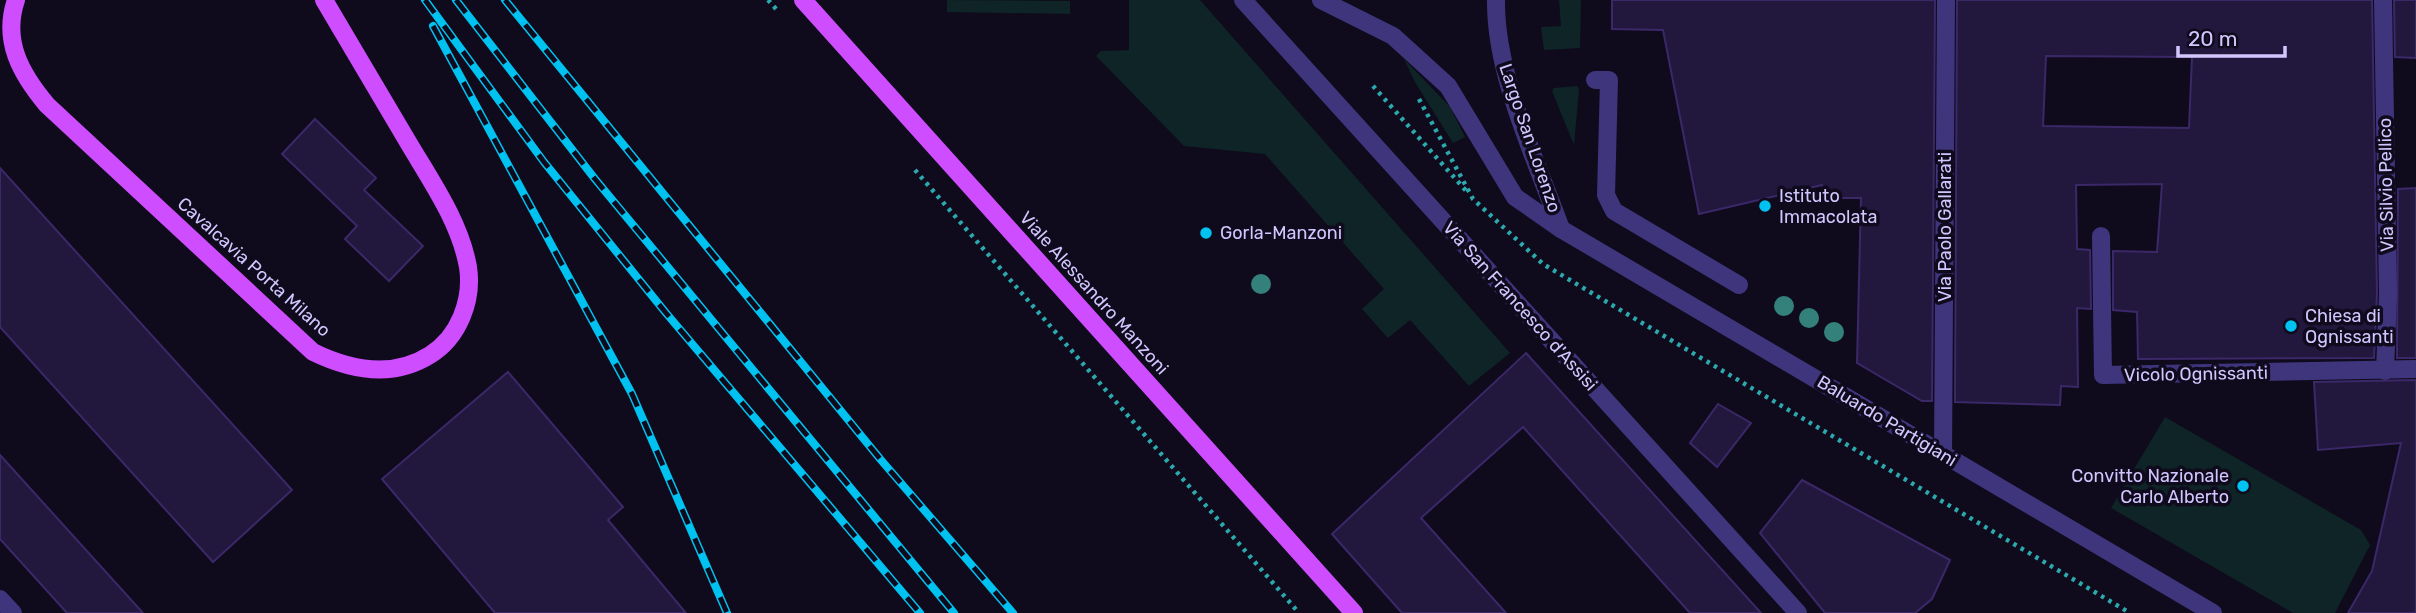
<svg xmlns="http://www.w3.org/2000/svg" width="2416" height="613" viewBox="0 0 2416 613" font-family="Rubik,sans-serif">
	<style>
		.green { fill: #0e2426 }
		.building { fill: #22173d; stroke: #3b2869; stroke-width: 2; fill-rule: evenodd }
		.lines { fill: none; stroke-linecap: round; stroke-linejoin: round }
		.path { stroke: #2ba9ae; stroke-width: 4.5; stroke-dasharray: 3.5 5; stroke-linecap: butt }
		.minor { stroke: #3e357c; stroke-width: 18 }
		.major { stroke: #cd4dff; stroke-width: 18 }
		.rail-casing { stroke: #00c2f1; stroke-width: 8 }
		.rail { stroke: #0f0b1c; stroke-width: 5; stroke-dasharray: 16; stroke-linecap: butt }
		.tree { fill: #34807b }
		.poi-dot { fill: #00c2f1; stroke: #0f0b1c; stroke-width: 2.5 }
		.labels { text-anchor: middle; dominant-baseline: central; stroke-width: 7; stroke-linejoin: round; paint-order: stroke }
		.street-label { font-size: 18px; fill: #d2c6ff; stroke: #0f0b1c }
		.poi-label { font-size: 18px; fill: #d2c6ff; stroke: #0f0b1c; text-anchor: start }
	</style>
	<rect width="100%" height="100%" fill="#0f0b1c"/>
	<g class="green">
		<polygon points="947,0 1070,1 1070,14 947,12"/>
		<polygon points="1129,0 1200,0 1510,353 1469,386 1410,320 1388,338 1362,309 1384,289 1265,154 1184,146 1096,56 1101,51 1129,50"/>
		<polygon points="1559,0 1581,0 1580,48 1544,50 1541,27 1561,26"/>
		<polygon points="1404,59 1450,107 1465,137 1453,143 1415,82"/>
		<polygon points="1577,86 1579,89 1574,145 1552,91 1554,88"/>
		<polygon points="2165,417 2361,530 2370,545 2335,613 2293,613 2111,508"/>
	</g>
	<g class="building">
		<polygon points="1612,0 1935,0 1932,401 1922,401 1857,363 1861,198 1826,198 1822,185 1699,214 1663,30 1612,29"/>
		<path d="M1957,0H2372L2377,294L2374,358L2138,359L2137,312L2113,310V251L2157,252L2162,184L2076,185L2077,249L2090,250L2091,309L2077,308L2078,387L2061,386L2060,405L1955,402ZM2046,56L2192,57L2189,128L2043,126Z"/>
		<polygon points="2394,0 2416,0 2416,58 2395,57"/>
		<polygon points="315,119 376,178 364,190 423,246 389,281 345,239 357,226 282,154"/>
		<polygon points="0,168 292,490 213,562 0,327"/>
		<polygon points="2416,188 2416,358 2397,358 2398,189"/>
		<polygon points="1526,353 1761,613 1690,613 1523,427 1421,518 1506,613 1402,613 1332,534"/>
		<polygon points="508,372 623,507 608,520 686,613 495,613 382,479"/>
		<polygon points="2416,380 2416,613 2348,613 2372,571 2401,443 2318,450 2314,382"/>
		<polygon points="1718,404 1751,423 1717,467 1690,443"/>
		<polygon points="0,455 143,613 67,613 0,539"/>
		<polygon points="1802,480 1950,560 1932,599 1915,613 1825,613 1760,533"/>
	</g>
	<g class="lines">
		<g class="path">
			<polyline points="768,0 777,10"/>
			<polyline points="1373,86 1468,193"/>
			<polyline points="1419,99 1473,199 1543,264 2130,613"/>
			<polyline points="915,170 1299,613"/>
		</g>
		<g class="minor">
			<polyline points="1243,0 1798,613"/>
			<polyline points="1321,0 1393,36 1448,86 1515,197 1561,229 2213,613"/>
			<path d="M1496,0C1495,75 1536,159 1561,229"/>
			<polyline points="2383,0 2388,294 2385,371"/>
			<polyline points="1595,80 1609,80 1606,195 1614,211 1739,285"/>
			<polyline points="2101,236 2103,375 2416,369"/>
			<polyline points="1943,455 1946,0"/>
			<polyline points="0,599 13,613"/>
		</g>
		<g class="major">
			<path d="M16,0C2,41 21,74 47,105L313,352C350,370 392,379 430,355C459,337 473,300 468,267C460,222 431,181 408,142C380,95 352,47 324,0"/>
			<polyline points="803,0 1354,613"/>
		</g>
		<defs>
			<g id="rail">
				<polyline points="425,0 544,162 666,313 920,613"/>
				<polyline points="456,0 595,179 954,613"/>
				<polyline points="505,0 881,460 1013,613"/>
				<polyline points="433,26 632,394 727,613"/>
			</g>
		</defs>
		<use href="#rail" class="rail-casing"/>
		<use href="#rail" class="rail"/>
	</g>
	<g class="tree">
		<circle cx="1261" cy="284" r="10"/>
		<circle cx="1784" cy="306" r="10"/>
		<circle cx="1809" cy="318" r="10"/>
		<circle cx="1834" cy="332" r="10"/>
	</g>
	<g class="poi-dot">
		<circle cx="1765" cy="206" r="7"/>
		<circle cx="1206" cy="233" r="7"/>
		<circle cx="2291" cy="326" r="7"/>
		<circle cx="2243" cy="486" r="7"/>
	</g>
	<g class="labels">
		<g class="street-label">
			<text transform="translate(1530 138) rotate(71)">Largo San Lorenzo</text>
			<text transform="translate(2386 185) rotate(-91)">Via Silvio Pellico</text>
			<text transform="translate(1945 227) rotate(-90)">Via Paolo Gallarati</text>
			<text transform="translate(254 267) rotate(42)">Cavalcavia Porta Milano</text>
			<text transform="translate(1094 293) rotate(48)">Viale Alessandro Manzoni</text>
			<text transform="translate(1520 306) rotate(48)">Via San Francesco d'Assisi</text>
			<text transform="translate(2196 374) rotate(-1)">Vicolo Ognissanti</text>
			<text transform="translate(1887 421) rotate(31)">Baluardo Partigiani</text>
		</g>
		<g class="poi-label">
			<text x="1779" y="196">Istituto<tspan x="1779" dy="21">Immacolata</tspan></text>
			<text x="1220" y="233">Gorla-Manzoni</text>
			<text x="2305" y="316">Chiesa di<tspan x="2305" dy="21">Ognissanti</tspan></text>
			<text x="2229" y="476" text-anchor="end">Convitto Nazionale<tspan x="2229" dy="21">Carlo Alberto</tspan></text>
		</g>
	</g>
	<path d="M2178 46v10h107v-10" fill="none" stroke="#d2c6ff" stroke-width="3.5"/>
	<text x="2188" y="46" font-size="21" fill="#d2c6ff" stroke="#0f0b1c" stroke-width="5" paint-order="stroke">20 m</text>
</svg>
